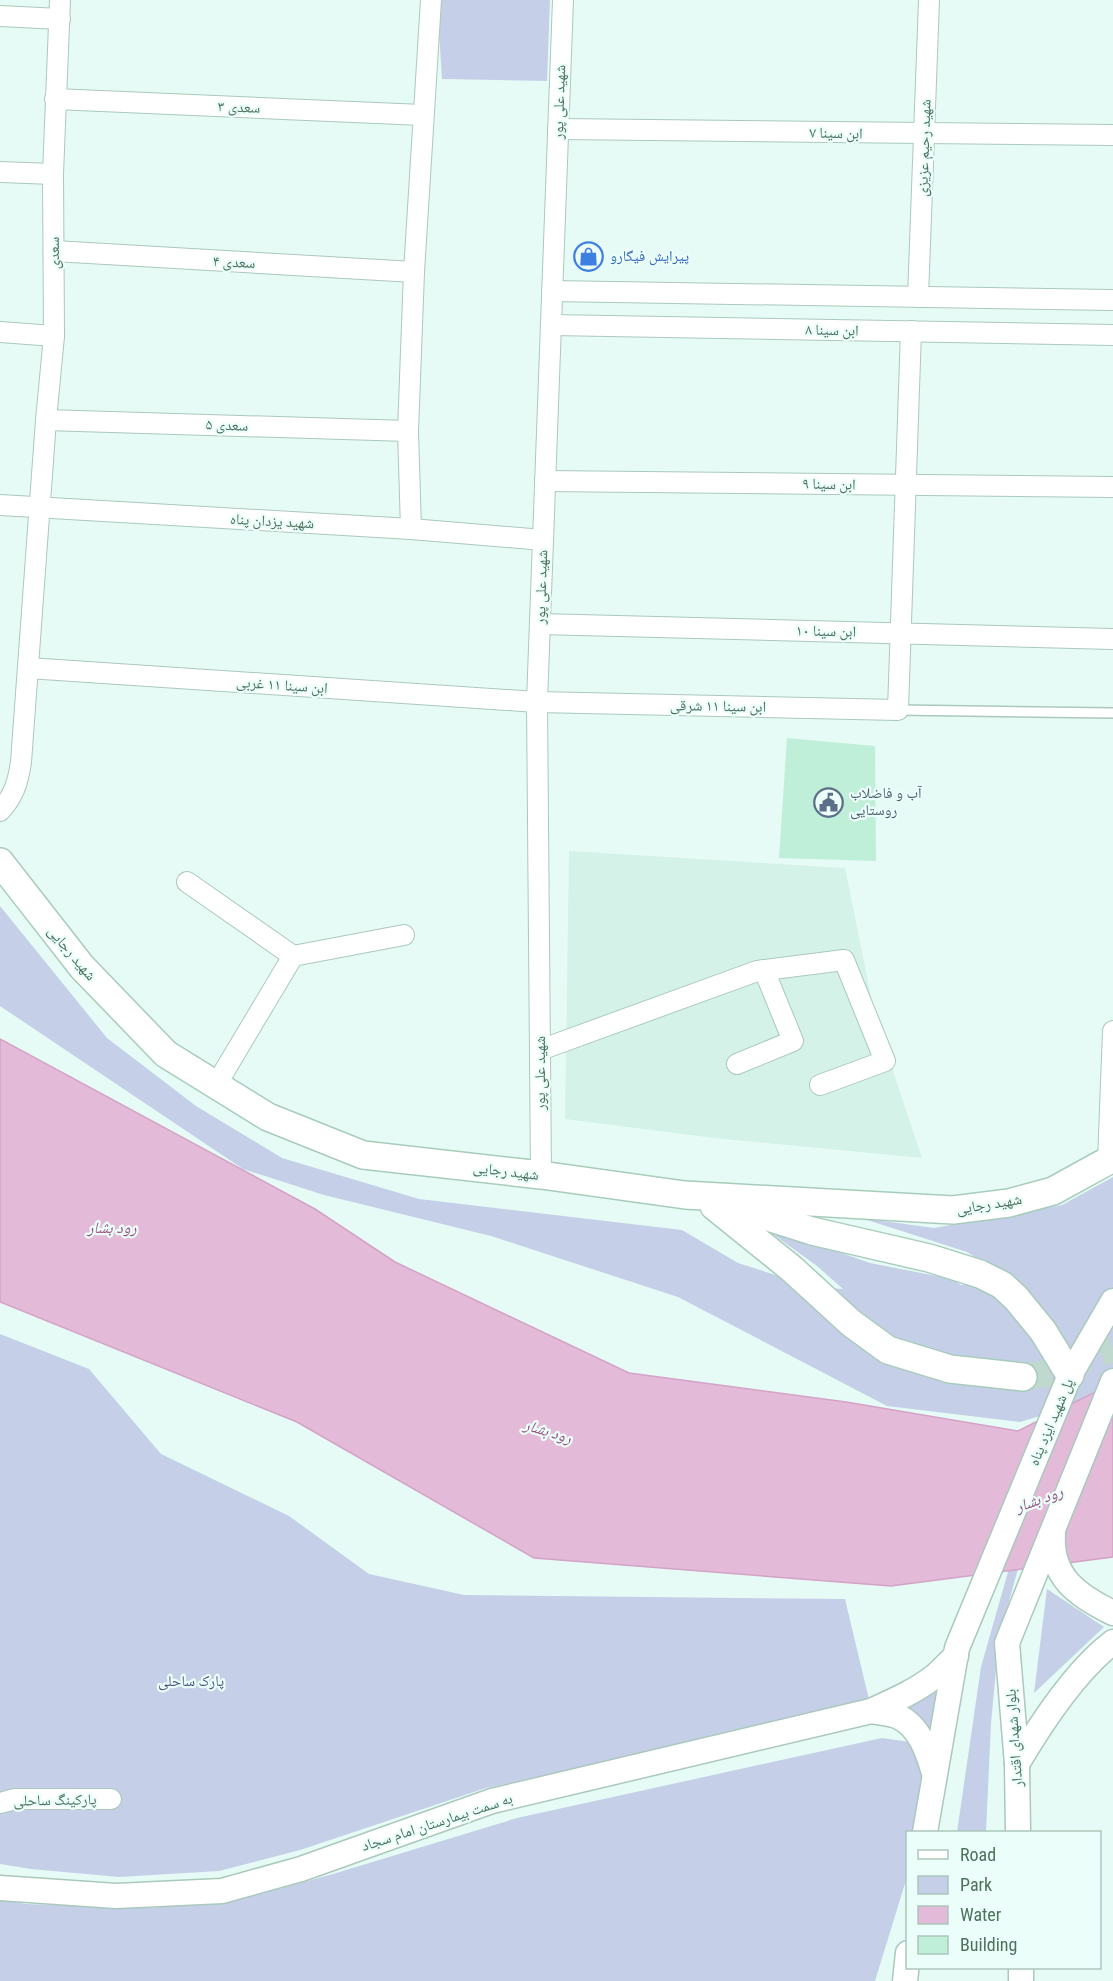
<svg xmlns="http://www.w3.org/2000/svg" width="1113" height="1981" viewBox="0 0 1113 1981" font-family="'Roboto Condensed','Noto Naskh Arabic',sans-serif">
	<style>
		.residential { fill: #d5f2e8 }
		.green { fill: #c5cfe8 }
		.water { fill: #e3bbd9; stroke: #d4a2c7; stroke-width: 1.5 }
		.building { fill: #bfefd8 }
		.lines { fill: none; stroke-linecap: round; stroke-linejoin: round }
		.secondary-tunnel { stroke: #c0d9cf; stroke-width: 27; stroke-dasharray: 27 14; stroke-linecap: butt }
		.service-casing { stroke: #aac9bc; stroke-width: 12 }
		.minor-casing { stroke: #aac9bc; stroke-width: 22 }
		.tertiary-casing { stroke: #aac9bc; stroke-width: 27 }
		.secondary-casing { stroke: #a8ccbc; stroke-width: 30 }
		.service { stroke: #fff; stroke-width: 9 }
		.minor { stroke: #fff; stroke-width: 20 }
		.tertiary { stroke: #fff; stroke-width: 24 }
		.secondary { stroke: #fff; stroke-width: 27 }
		.labels { text-anchor: middle; dominant-baseline: central; stroke-width: 4.5; stroke-linejoin: round; paint-order: stroke }
		.street-label { font-size: 15px; fill: #4c725e; stroke: #ecfef9 }
		.shop-label { font-size: 15px; fill: #366cbe; stroke: #ecfef9; text-anchor: start }
		.service-label { font-size: 15px; fill: #4e5e75; stroke: #ecfef9; text-anchor: start }
		.park-label { font-size: 15px; fill: #4b5583; stroke: #ecfef9 }
		.water-label { font-size: 16px; font-style: italic; fill: #995184; stroke: #ecfef9 }
	</style>
	<rect width="100%" height="100%" fill="#e6fbf5"/>
	<polygon class="residential" points="569,851 845,868 875,1016 922,1158 714,1138 565,1119"/>
	<g class="green">
		<polygon points="437,0 550,0 547,81 442,79"/>
		<polygon points="0,906 107,1038 196,1106 282,1158 419,1199 682,1230 738,1263 813,1287 843,1289 817,1266 759,1224 870,1263 952,1279 961,1285 997,1279 1005,1276 967,1252 861,1218 934,1228 1062,1205 1113,1177 1113,1390 1024,1547 999,1638 991,1723 986,1832 957,1832 981,1667 1015,1547 1060,1410 1020,1422 887,1406 678,1297 491,1236 324,1195 243,1169 0,1006"/>
		<polygon points="0,1334 89,1369 161,1454 289,1516 369,1574 464,1595 845,1599 871,1708 486,1788 300,1850 219,1871 119,1877 31,1869 0,1864"/>
		<polygon points="1047,1589 1104,1627 1034,1693"/>
		<polygon points="937,1684 931,1734 907,1708"/>
		<polygon points="882,1738 946,1747 921,1832 908,1832 907,1877 875,1981 0,1981 0,1899 26,1904 153,1908 260,1894 333,1874 517,1818"/>
	</g>
	<polygon class="water" points="0,1039 315,1209 395,1262 629,1373 846,1402 1018,1431 1113,1383 1113,1557 891,1586 534,1558 297,1422 0,1302"/>
	<polygon class="building" points="787,738 875,746 876,861 779,858"/>
	<g class="lines">
		<polyline class="secondary-tunnel" points="1023,1377 1044,1374 1113,1348"/>
		<defs>
			<polyline id="service" points="898,710 1113,713"/>
			<g id="minor">
				<polyline points="0,16 60,19"/>
				<polyline points="55,99 423,115"/>
				<polyline points="558,129 1113,135"/>
				<polyline points="0,172 53,174"/>
				<polyline points="54,251 414,272"/>
				<polyline points="552,291 1113,300"/>
				<polyline points="918,297 929,0"/>
				<polyline points="551,325 1113,335"/>
				<polyline points="0,332 54,336"/>
				<polyline points="46,420 408,431"/>
				<polyline points="545,481 1113,487"/>
				<polyline points="0,505 411,529 543,540"/>
				<polyline points="411,529 408,431 414,272 431,0"/>
				<polyline points="540,624 1113,639"/>
				<polyline points="28,668 537,702 898,710 911,331"/>
				<path d="M0,811C14,796 18,782 21,762L46,420L54,336L53,174L60,0"/>
				<polyline points="187,882 293,956 216,1085"/>
				<polyline points="293,956 404,935"/>
				<polyline points="540,1050 757,971 844,960 885,1061 820,1085"/>
				<polyline points="737,1064 793,1041 764,970"/>
				<polyline points="1108,1161 1113,1031"/>
				<polyline points="541,1175 537,702 563,0"/>
				<polyline points="0,1803 15,1799 111,1799"/>
			</g>
			<g id="tertiary">
				<path d="M1053,1534C1050,1577 1078,1596 1113,1613"/>
				<path d="M871,1711C880,1713 891,1713 899,1717C920,1727 928,1753 934,1773"/>
				<path d="M1017,1764C1040,1725 1076,1670 1113,1642"/>
				<polyline points="925,1832 957,1648 1070,1375 1113,1301"/>
				<polyline points="1018,1832 1017,1764 1007,1643 1113,1381"/>
				<path d="M0,1888L116,1896L222,1891L301,1869L492,1801L871,1711C893,1701 916,1691 935,1676C942,1670 949,1662 956,1656"/>
				<polyline points="1021,1968 1021,1981"/>
				<polyline points="905,1981 908,1953"/>
			</g>
			<g id="secondary">
				<polyline points="0,862 82,967 166,1054 268,1117 363,1155 541,1175 685,1195 953,1210 1009,1203 1053,1191 1113,1158"/>
				<polyline points="714,1206 792,1269 851,1323 888,1350 950,1369 1023,1377"/>
				<polyline points="740,1208 812,1231 929,1258 980,1274 1002,1285 1016,1298 1043,1331 1070,1375"/>
			</g>
		</defs>
		<use href="#service" class="service-casing"/>
		<use href="#minor" class="minor-casing"/>
		<use href="#tertiary" class="tertiary-casing"/>
		<use href="#secondary" class="secondary-casing"/>
		<use href="#service" class="service"/>
		<use href="#minor" class="minor"/>
		<use href="#tertiary" class="tertiary"/>
		<use href="#secondary" class="secondary"/>
	</g>
	<defs>
		<symbol id="shop-ring" viewBox="-11 -11 22 22"><circle r="9.5" fill="#ecfef9" stroke="#3f7fe0" stroke-width="1.5"/><path d="M-5-2.5h2.3a2.7 3.5 0 0 1 5.4 0H5L5.5 6h-11ZM-1.5-2.5h3a1.5 2.3 0 0 0-3 0Z" fill="#3f7fe0"/></symbol>
		<symbol id="civic-ring" viewBox="-11 -11 22 22"><circle r="9.5" fill="#ecfef9" stroke="#5c6f8a" stroke-width="1.5"/><path d="M-.6-6.5H3V-4.5H.6V-3L4-1V1h2V6H-6V1h2V-1L-.6-3ZM-1.2 2.5V6h2.4V2.5Z" fill="#5c6f8a"/></symbol>
	</defs>
	<g fill-rule="evenodd">
		<use href="#shop-ring" x="572" y="240" width="33" height="33"/>
		<use href="#civic-ring" x="812" y="786" width="33" height="33"/>
	</g>
	<g class="labels">
		<g class="street-label">
			<text transform="translate(559 102) rotate(-88)">شهید علی پور</text>
			<text transform="translate(239 107) rotate(2)">سعدی ۳</text>
			<text transform="translate(836 133) rotate(1)">ابن سینا ۷</text>
			<text transform="translate(924 148) rotate(-88)">شهید رحیم عزیزی</text>
			<text transform="translate(54 253) rotate(-91)">سعدی</text>
			<text transform="translate(234 262) rotate(3)">سعدی ۴</text>
			<text transform="translate(832 330) rotate(1)">ابن سینا ۸</text>
			<text transform="translate(227 425) rotate(2)">سعدی ۵</text>
			<text transform="translate(829 484) rotate(1)">ابن سینا ۹</text>
			<text transform="translate(272 521) rotate(3)">شهید یزدان پناه</text>
			<text transform="translate(541 587) rotate(-88)">شهید علی پور</text>
			<text transform="translate(826 631) rotate(1)">ابن سینا ۱۰</text>
			<text transform="translate(282 685) rotate(4)">ابن سینا ۱۱ غربی</text>
			<text transform="translate(718 706) rotate(1)">ابن سینا ۱۱ شرقی</text>
			<text transform="translate(72 953) rotate(50)">شهید رجایی</text>
			<text transform="translate(540 1073) rotate(-90)">شهید علی پور</text>
			<text transform="translate(506 1171) rotate(7)">شهید رجایی</text>
			<text transform="translate(989 1204) rotate(-9)">شهید رجایی</text>
			<text transform="translate(1051 1422) rotate(-67)">پل شهید ایزد پناه</text>
			<text transform="translate(1014 1738) rotate(-94)">بلوار شهدای اقتدار</text>
			<text transform="translate(55 1800) rotate(-1)">پارکینگ ساحلی</text>
			<text transform="translate(437 1822) rotate(-18)">به سمت بیمارستان امام سجاد</text>
		</g>
		<g class="shop-label">
			<text x="610" y="256">پیرایش فیگارو</text>
		</g>
		<g class="service-label">
			<text x="850" y="793">آب و فاضلاب<tspan x="850" dy="17">روستایی</tspan></text>
		</g>
		<g class="park-label">
			<text x="191" y="1681">پارک ساحلی</text>
		</g>
		<g class="water-label">
			<text x="112" y="1227">رود بشار</text>
			<text transform="translate(548 1431) rotate(17)">رود بشار</text>
			<text transform="translate(1039 1499) rotate(-20)">رود بشار</text>
		</g>
	</g>
	<rect x="906" y="1831" width="195" height="138" fill="#ecfef9" stroke="#acc6bb" stroke-width="1.5"/>
	<rect x="918" y="1850" width="30" height="9" fill="#ffffff" stroke="#acc6bb" stroke-width="1.5"/>
	<text x="960" y="1861" font-size="18" fill="#4c725e">Road</text>
	<rect x="918" y="1876" width="30" height="18" fill="#c5cfe8" stroke="#acc6bb" stroke-width="1.5"/>
	<text x="960" y="1891" font-size="18" fill="#4c725e">Park</text>
	<rect x="918" y="1906" width="30" height="18" fill="#e3bbd9" stroke="#acc6bb" stroke-width="1.5"/>
	<text x="960" y="1921" font-size="18" fill="#4c725e">Water</text>
	<rect x="918" y="1936" width="30" height="18" fill="#bfefd8" stroke="#acc6bb" stroke-width="1.5"/>
	<text x="960" y="1951" font-size="18" fill="#4c725e">Building</text>
</svg>
